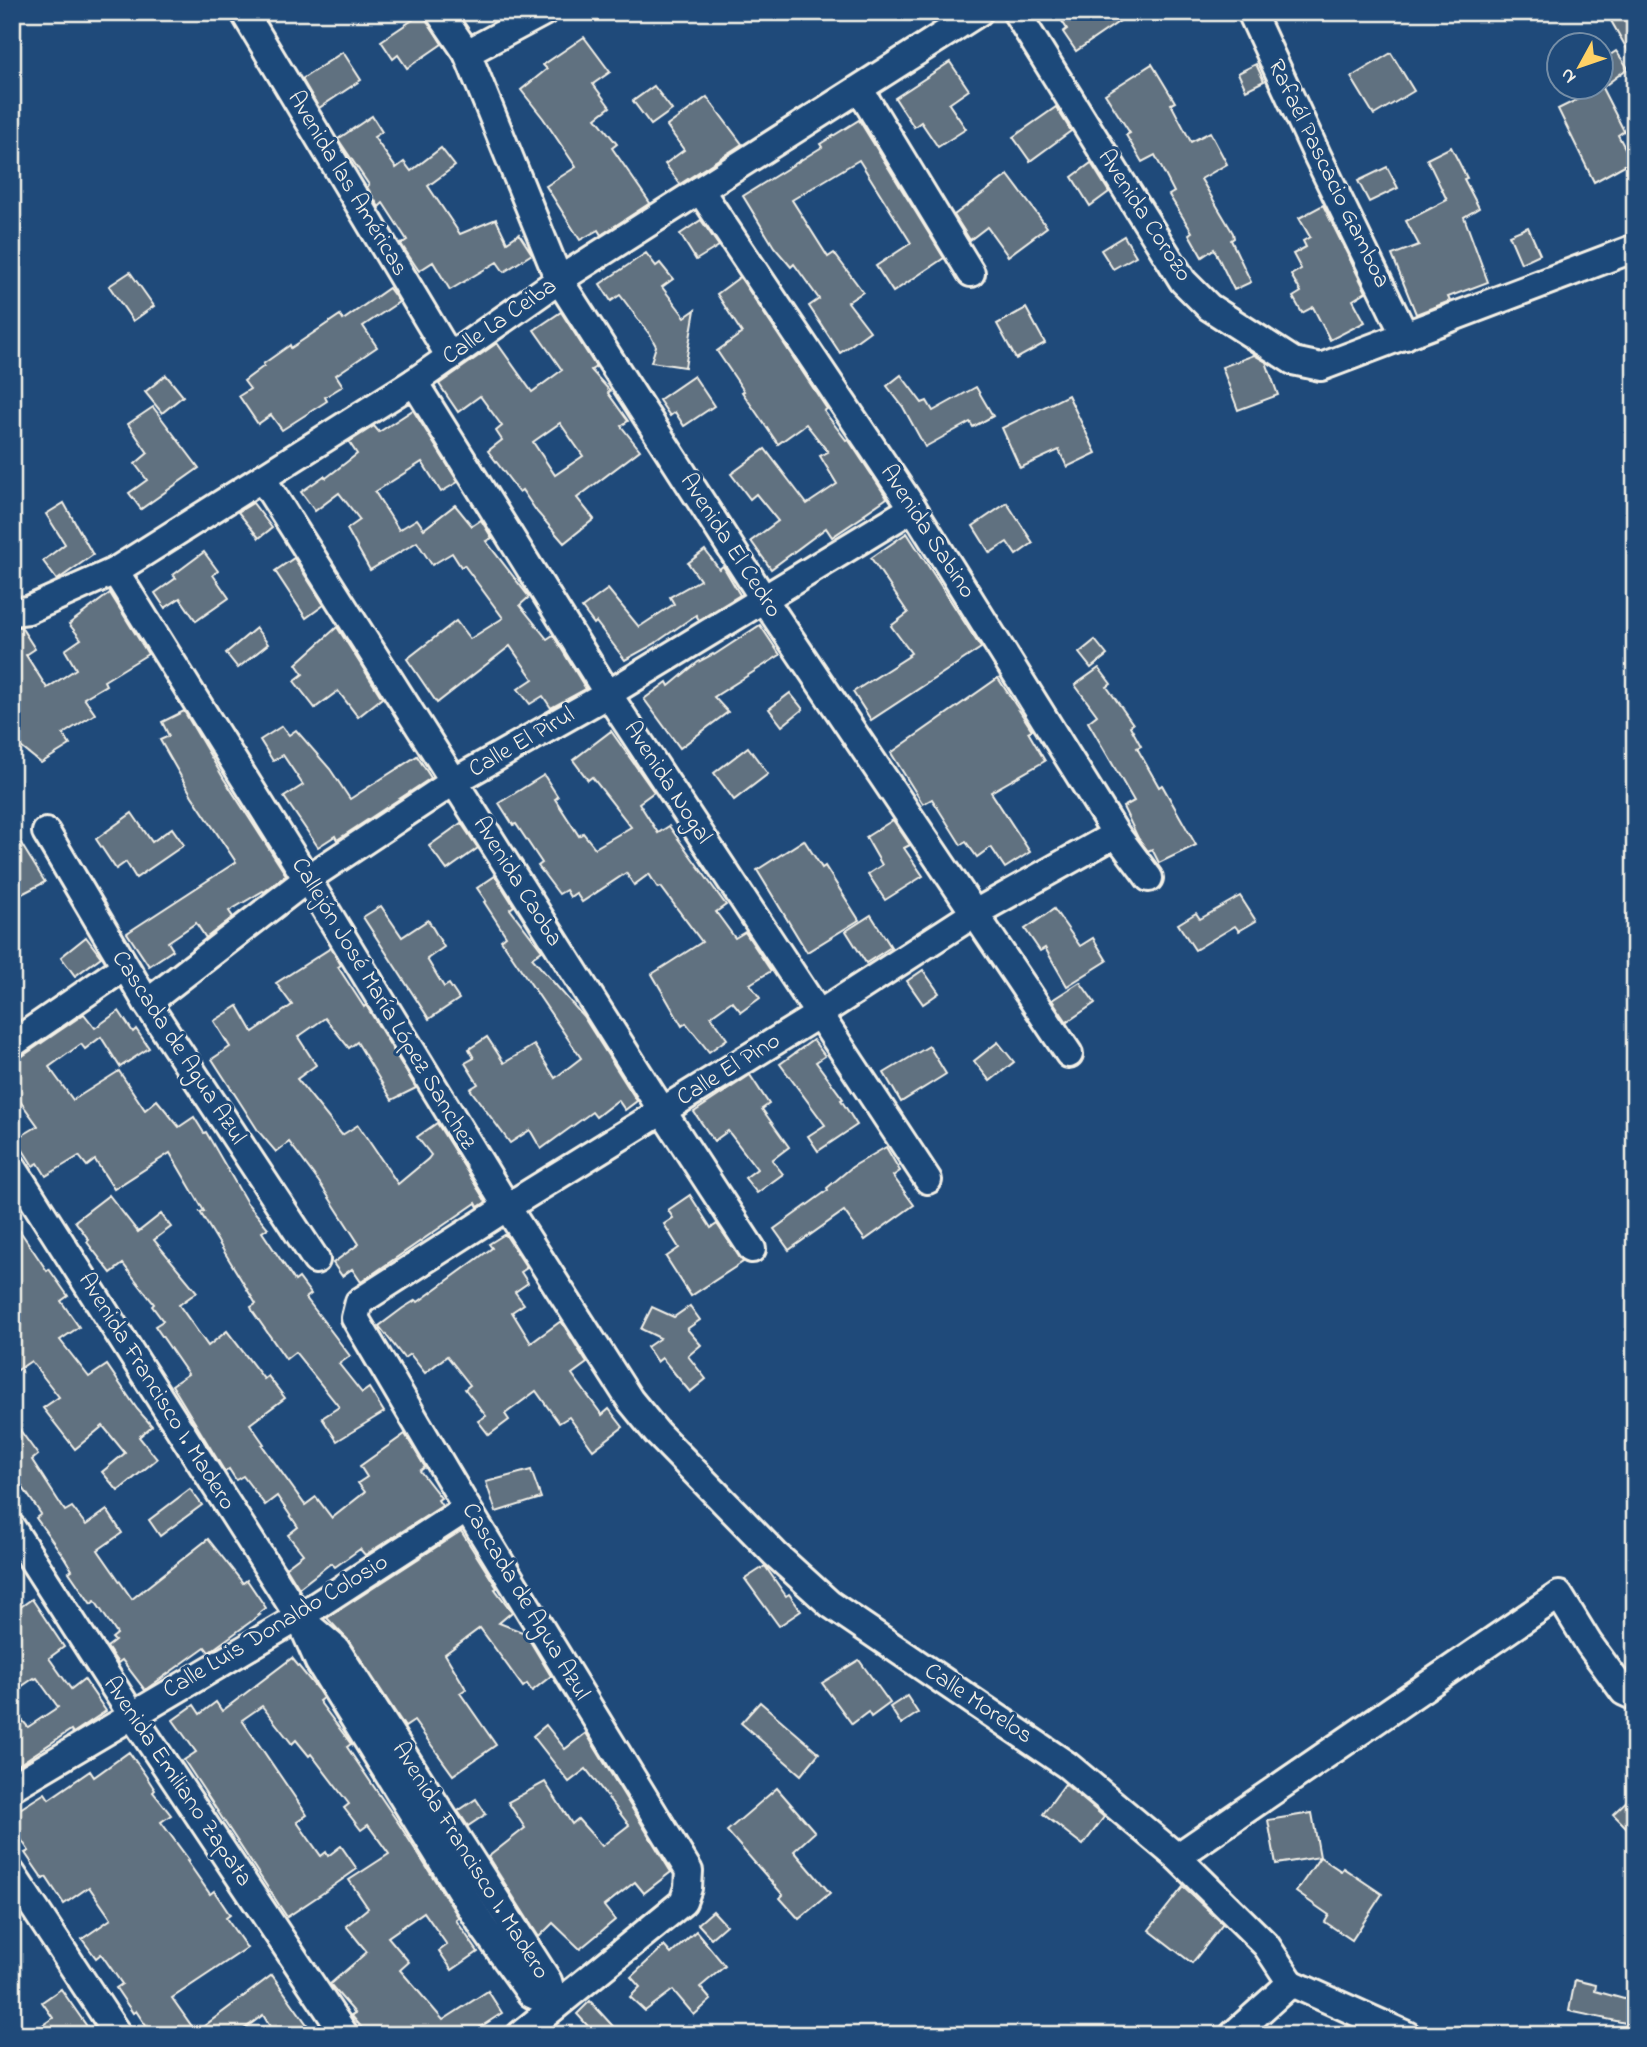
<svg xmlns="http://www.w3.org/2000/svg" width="1647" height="2047" viewBox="0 0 1647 2047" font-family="'Indie Flower',sans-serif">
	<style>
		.building { fill: #607180; stroke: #f4f1e8; stroke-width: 2; fill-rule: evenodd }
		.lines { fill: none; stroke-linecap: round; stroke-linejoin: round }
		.minor-casing { stroke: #f4f1e8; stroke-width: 32 }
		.minor { stroke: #1f4a7a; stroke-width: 26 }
		.labels { text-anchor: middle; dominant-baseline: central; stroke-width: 6; stroke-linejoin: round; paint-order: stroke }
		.street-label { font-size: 24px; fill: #f4f1e8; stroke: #1f4a7a }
	</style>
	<rect width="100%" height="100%" fill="#1f4a7a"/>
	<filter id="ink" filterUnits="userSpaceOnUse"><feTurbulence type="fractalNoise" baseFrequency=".0143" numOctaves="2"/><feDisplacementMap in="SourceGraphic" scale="14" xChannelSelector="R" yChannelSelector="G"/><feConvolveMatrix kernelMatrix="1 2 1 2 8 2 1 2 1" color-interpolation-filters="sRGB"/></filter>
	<g filter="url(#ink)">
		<g class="building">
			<polygon points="1069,12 1133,12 1076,51 1063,32 1067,29 1060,18"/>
			<polygon points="1622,12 1635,12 1635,63 1610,19"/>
			<polygon points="423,13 442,44 407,68 398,55 393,59 381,41"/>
			<polygon points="584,37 610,72 593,84 610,107 596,118 617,144 612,148 650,203 601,235 598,230 580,240 546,186 576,167 543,118 521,90 547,69 543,65"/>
			<polygon points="1616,51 1628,68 1602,88 1624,131 1618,135 1632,161 1594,182 1558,109 1601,88 1601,61"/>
			<polygon points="343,52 361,80 319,108 302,79"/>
			<polygon points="1391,53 1414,91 1374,115 1351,77"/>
			<polygon points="950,62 969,90 949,104 966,129 938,147 921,122 914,127 895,98"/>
			<polygon points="1152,64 1175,102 1171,104 1191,142 1210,132 1227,164 1201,179 1233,233 1234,238 1231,240 1251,282 1234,290 1214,249 1202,257 1189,234 1192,232 1169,195 1174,192 1155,155 1142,162 1126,135 1130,133 1105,94"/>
			<polygon points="1256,64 1264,81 1246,90 1238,73"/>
			<polygon points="654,86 672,110 651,125 633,101"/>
			<polygon points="707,97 742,144 680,184 665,164 684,150 667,126"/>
			<polygon points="1056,107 1071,131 1030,161 1013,137"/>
			<polygon points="372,116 382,132 374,137 396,168 404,162 411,171 441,148 455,166 428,186 460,234 496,219 507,242 519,234 532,254 504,272 497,262 450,290 433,262 419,271 401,244 407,240 383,203 379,207 367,187 369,185 338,139"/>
			<polygon points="859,120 944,258 893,292 876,266 911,243 859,160 792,200 828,257 834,253 863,292 848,302 870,331 840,353 809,306 819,299 794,264 791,267 774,247 743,196 822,147 820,144"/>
			<polygon points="1451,147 1467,178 1464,179 1479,208 1464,217 1488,282 1448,297 1450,301 1416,314 1392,255 1419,245 1406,221 1447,200 1427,159"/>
			<polygon points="1091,163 1109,192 1090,206 1072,177"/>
			<polygon points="1387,167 1398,188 1369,202 1358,181"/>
			<polygon points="1008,175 1047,227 1008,256 987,227 970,240 954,215"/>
			<polygon points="1323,205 1366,292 1353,300 1365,322 1330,340 1313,307 1302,313 1293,297 1301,292 1291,275 1301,269 1293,254 1306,247 1303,241 1310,237 1299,218"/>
			<polygon points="701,220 719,246 696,260 680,234"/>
			<polygon points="1528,227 1540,254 1521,263 1509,235"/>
			<polygon points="1124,236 1136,256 1113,269 1101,250"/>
			<polygon points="646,253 656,266 660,263 673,279 662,287 685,317 695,310 685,367 651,362 656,346 650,335 620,295 611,301 600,284"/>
			<polygon points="130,272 154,306 133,321 109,286"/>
			<polygon points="740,277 827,409 824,411 846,440 848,439 887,498 864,514 865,515 832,537 826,528 771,569 751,541 778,521 756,494 750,499 731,474 765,449 807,504 837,484 820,456 828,452 806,424 778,444 742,392 744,391 717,351 742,333 717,294"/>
			<polygon points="389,288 399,302 363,326 377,347 336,375 343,386 325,397 327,401 282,430 271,415 258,424 239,396 250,389 244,381 264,366 263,364 290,345 291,348 340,315 343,320"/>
			<polygon points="1026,308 1045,343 1016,359 997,324"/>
			<path d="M561,312L596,367L591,370L610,391L608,393L628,421L621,426L640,450L577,498L594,519L564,543L537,512L522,490L519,492L488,451L502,440L496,431L502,426L480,396L458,412L439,384L497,343L532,392L562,370L534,330ZM560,423L583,456L555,475L533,442Z"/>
			<polygon points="1254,355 1266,362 1278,395 1238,410 1222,367"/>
			<polygon points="166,375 183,396 162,413 145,392"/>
			<polygon points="901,375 922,403 927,401 933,411 976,387 993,416 973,427 970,422 925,447 903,407 887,386"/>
			<polygon points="694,376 714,406 684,426 675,412 670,416 659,400"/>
			<polygon points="1068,395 1096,453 1067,467 1059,450 1020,468 1002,428"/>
			<polygon points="153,407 199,468 141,509 129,493 147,480 135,464 148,453 128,424"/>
			<polygon points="413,410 458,482 441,492 422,462 375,492 399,530 417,519 424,529 455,505 472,526 481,520 492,538 486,541 529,597 520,605 547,639 553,635 586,689 551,708 543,696 530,704 518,689 533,679 510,646 437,703 407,659 456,621 470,639 503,618 464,565 461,567 452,553 432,565 417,542 370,570 347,529 360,520 339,493 315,511 301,492 324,476 326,478 357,454 349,442 374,426 379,432"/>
			<polygon points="64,503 93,555 57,580 43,561 65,544 46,514"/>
			<polygon points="253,503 272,528 259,538 238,512"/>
			<polygon points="1007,503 1033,543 1016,555 1007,542 990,553 973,526"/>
			<polygon points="907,533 981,648 871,720 853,692 909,656 908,655 911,653 891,626 908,613 871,558"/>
			<polygon points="705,550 719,569 723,566 740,595 699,620 696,615 654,644 625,660 596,622 594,624 582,608 608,589 639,627 674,604 670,597 700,580 688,563"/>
			<polygon points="204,552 218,571 213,575 229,598 196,621 180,598 165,608 155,593 176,578 173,575"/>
			<polygon points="294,558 324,605 306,618 275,571"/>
			<polygon points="110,593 148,654 104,681 106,685 84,698 95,714 63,734 70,745 41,763 12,740 12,627 21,627 35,649 26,655 47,688 76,669 65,650 81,639 69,624"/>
			<polygon points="760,625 780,655 714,697 728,712 680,748 644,699 667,682 669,686 698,662 713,654 714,655"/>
			<polygon points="337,627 382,698 358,717 338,691 315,708 294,681 303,674 296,664"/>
			<polygon points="256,628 268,644 238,668 226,653"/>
			<polygon points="1095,640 1107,655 1091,668 1079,653"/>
			<polygon points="1099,668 1111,684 1107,687 1133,724 1130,726 1141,746 1137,748 1159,787 1162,785 1196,845 1159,863 1152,849 1148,851 1138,838 1123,807 1134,801 1088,722 1097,715 1075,685"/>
			<polygon points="998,678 1032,730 1028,732 1045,761 991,792 1030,852 1005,868 991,847 977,857 966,842 961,845 932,799 923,804 891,753"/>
			<polygon points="790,693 803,709 782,726 769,709"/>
			<polygon points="184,711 224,779 286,875 264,892 263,891 229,911 233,917 206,938 196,923 168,942 173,950 149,966 127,933 236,862 192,796 160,740 169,736 162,722"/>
			<polygon points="282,726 289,735 296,730 330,769 350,799 417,756 431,778 337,840 335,836 318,847 284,797 303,785 283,755 273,761 260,740"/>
			<polygon points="611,731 654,792 639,803 658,833 669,826 726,905 716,912 735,938 745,932 771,971 750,984 760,998 741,1012 732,1001 711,1016 727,1039 709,1052 686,1023 682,1026 652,974 702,942 661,887 658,888 649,874 634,885 626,873 582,902 576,893 570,897 566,890 559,894 538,866 542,863 516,824 513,825 499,803 544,775 558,797 555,799 579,836 583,833 595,848 631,827 592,777 588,780 573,760"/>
			<polygon points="748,747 768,774 734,800 714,773"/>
			<polygon points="132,813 152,842 172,828 184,845 136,878 126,862 116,869 96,839"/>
			<polygon points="893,820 910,845 904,848 923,876 885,900 868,874 882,865 866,837"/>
			<polygon points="461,823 478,848 447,870 429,846"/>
			<polygon points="12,829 45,882 12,899"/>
			<polygon points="804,840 822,868 825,866 859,920 807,952 757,870"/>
			<polygon points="495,876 514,906 510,909 542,951 532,958 583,1016 637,1101 625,1110 618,1100 596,1117 592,1112 541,1149 530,1130 510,1143 470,1089 478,1084 465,1063 474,1058 469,1049 487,1037 504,1063 534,1045 555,1078 581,1058 501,940 506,936 484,902 486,901 477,888"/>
			<polygon points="1240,896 1256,921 1239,931 1235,926 1195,950 1178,924 1196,913 1200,919"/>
			<polygon points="381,906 402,937 428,920 444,947 427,959 444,987 449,984 459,999 429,1019 363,917"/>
			<polygon points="1054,909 1080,946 1093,938 1107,961 1067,986 1045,948 1040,951 1025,929"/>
			<polygon points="871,915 891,947 866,963 846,931"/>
			<polygon points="86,937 101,957 75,976 61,957"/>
			<polygon points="331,948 341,965 338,967 364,1007 366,1005 416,1088 392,1100 357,1042 349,1048 325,1018 298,1037 316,1065 297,1079 342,1135 358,1125 398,1184 428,1159 431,1155 417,1137 437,1123 486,1202 478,1207 476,1203 361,1282 352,1269 342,1276 333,1263 359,1244 319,1182 289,1142 276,1152 259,1132 212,1059 230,1047 214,1021 238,1006 253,1032 292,1005 276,983"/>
			<polygon points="923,970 939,993 923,1004 907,981"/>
			<polygon points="1080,982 1095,1003 1067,1022 1052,1000"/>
			<polygon points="119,1011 133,1032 136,1029 149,1048 120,1067 101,1037 85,1049 81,1044 49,1067 73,1100 119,1071 145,1110 157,1100 179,1127 194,1117 204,1133 206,1132 247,1203 268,1228 262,1232 295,1281 299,1278 311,1294 306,1298 350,1356 339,1364 362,1393 369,1388 384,1412 337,1441 322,1418 339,1407 295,1352 286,1359 253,1312 251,1307 256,1304 200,1212 204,1211 170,1153 114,1189 95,1160 87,1166 79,1156 46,1176 38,1163 33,1166 16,1139 38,1126 12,1090 12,1060 21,1057 84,1014 95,1028"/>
			<polygon points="813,1040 825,1056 816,1062 843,1099 841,1100 857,1125 818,1151 808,1136 825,1125 780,1064"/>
			<polygon points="998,1042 1014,1062 990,1081 974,1061"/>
			<polygon points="929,1046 946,1074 901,1102 884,1073"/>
			<polygon points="750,1075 769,1104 762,1109 789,1147 772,1160 783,1174 757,1193 745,1178 757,1169 728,1131 714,1141 694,1112"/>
			<polygon points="886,1147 900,1171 893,1176 914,1205 865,1240 844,1211 789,1250 774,1229 828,1190 827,1188 852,1167"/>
			<polygon points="109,1195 138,1232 161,1214 171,1227 154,1240 197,1292 179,1305 208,1346 227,1331 264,1379 268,1376 285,1398 250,1424 264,1444 262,1445 305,1505 316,1497 332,1518 365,1492 358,1483 367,1477 360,1466 405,1434 425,1467 420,1471 441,1498 438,1500 442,1506 365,1555 360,1549 335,1567 331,1563 299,1588 286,1567 303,1554 288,1535 298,1527 277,1496 265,1505 243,1476 236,1480 229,1469 225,1472 172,1385 188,1374 155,1326 163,1321 152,1306 154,1304 123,1264 111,1273 87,1242 89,1240 75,1221"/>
			<polygon points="690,1195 711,1228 717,1224 743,1262 691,1296 666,1257 679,1248 664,1224 673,1218 668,1210"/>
			<polygon points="12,1219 47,1271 49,1269 68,1296 61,1301 79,1327 60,1340 89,1377 107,1365 137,1409 152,1426 139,1437 157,1459 118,1491 102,1472 125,1453 103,1426 75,1449 43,1408 59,1397 31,1361 12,1374"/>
			<polygon points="505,1234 527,1268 521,1272 528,1283 515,1292 524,1304 512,1312 531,1343 561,1321 587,1363 572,1374 602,1415 609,1409 623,1427 593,1450 569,1417 559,1423 536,1391 505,1414 509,1420 489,1435 478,1421 486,1416 465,1389 470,1385 447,1356 425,1373 410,1354 404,1358 379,1326 403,1308 416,1300 418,1302 492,1248 489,1244"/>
			<polygon points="690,1306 700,1320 687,1329 701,1345 688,1356 706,1379 690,1392 662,1358 657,1362 647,1347 660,1338 641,1329 652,1307 674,1317"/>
			<polygon points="12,1419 38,1455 32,1460 65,1511 72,1507 86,1525 107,1510 122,1533 98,1550 132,1599 208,1539 243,1583 247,1580 266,1608 258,1614 260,1615 212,1650 209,1652 205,1647 145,1690 122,1660 118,1663 107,1647 115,1641 112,1638 117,1634 95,1601 91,1604 69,1572 72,1570 64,1557 36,1518 41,1514 19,1482 12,1487"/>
			<polygon points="531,1470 541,1498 496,1512 486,1482"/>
			<polygon points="190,1489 202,1505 160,1536 149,1520"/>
			<polygon points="461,1531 497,1588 495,1589 512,1612 499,1623 525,1633 551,1676 532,1691 527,1684 523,1687 480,1628 445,1654 466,1689 460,1693 496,1745 453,1775 414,1721 405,1727 349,1641 327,1618"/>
			<polygon points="765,1566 786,1596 789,1594 801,1611 779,1626 745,1579"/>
			<polygon points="32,1599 64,1647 49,1658 71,1689 84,1679 106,1711 73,1733 71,1730 12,1769 12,1728 23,1721 28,1727 58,1707 37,1678 35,1679 34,1678 12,1693 12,1613"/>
			<polygon points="292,1658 318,1690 323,1698 319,1701 351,1744 347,1747 399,1824 459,1918 456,1920 478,1952 452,1970 439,1951 447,1945 424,1912 388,1937 409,1962 400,1970 443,2020 488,1991 502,2013 468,2035 368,2035 351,2015 355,2013 330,1984 367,1952 346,1926 368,1908 349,1880 389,1854 368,1825 361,1830 344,1808 349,1804 311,1754 309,1756 296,1740 292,1744 262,1706 242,1720 307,1815 297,1822 321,1856 326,1852 328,1856 341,1846 357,1869 326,1891 287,1917 184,1760 196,1752 173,1720 194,1705 200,1714 216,1702 222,1711"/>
			<polygon points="859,1660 890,1703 871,1717 868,1712 852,1724 822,1683"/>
			<polygon points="907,1696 918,1713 901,1724 890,1707"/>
			<polygon points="760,1702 819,1753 801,1775 741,1723"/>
			<polygon points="546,1725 565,1749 586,1733 671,1872 644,1893 635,1882 604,1906 615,1920 580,1949 553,1923 539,1937 488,1857 525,1828 508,1802 545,1782 572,1824 578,1819 602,1846 629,1825 586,1769 569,1782 533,1736"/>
			<polygon points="129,1752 146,1776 155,1790 153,1792 171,1815 161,1822 189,1860 187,1861 210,1894 214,1891 230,1915 226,1918 247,1948 172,1998 196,2032 272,1975 308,2026 294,2035 275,2035 263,2015 236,2035 152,2035 136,2011 133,2013 116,1988 122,1984 101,1954 96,1958 82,1939 111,1919 89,1887 64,1904 46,1877 43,1879 25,1853 29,1851 12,1826 12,1814 45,1793 49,1799 90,1771 94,1777"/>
			<polygon points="1065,1784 1104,1817 1083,1845 1043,1814"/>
			<polygon points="777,1788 815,1832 794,1851 830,1893 799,1919 780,1898 783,1895 727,1831"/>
			<polygon points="1635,1793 1635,1836 1613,1814"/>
			<polygon points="476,1799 486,1814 468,1826 458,1811"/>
			<polygon points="1312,1813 1320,1857 1276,1864 1268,1820"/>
			<polygon points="1320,1857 1341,1871 1343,1868 1382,1894 1352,1940 1325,1922 1329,1915 1296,1892"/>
			<polygon points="1183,1887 1223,1924 1192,1963 1149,1930"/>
			<polygon points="713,1911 726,1925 711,1938 698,1924"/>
			<polygon points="696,1931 725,1966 700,1987 711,2000 694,2015 673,1990 645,2011 630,1997 640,1987 631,1977 664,1946 671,1954"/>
			<polygon points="1575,1980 1596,1985 1595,1991 1635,2002 1635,2025 1569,2011"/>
			<polygon points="61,1989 93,2035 28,2035 53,2018 42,2002"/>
			<polygon points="590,2001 621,2035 596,2035 577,2014"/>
		</g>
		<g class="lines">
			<defs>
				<g id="minor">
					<polyline points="244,12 450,357"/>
					<polyline points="439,12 467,53 559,280 763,598 1069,1054"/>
					<polyline points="1016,12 1183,281 1209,307 1293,361 1321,367 1635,248"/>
					<polyline points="1251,12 1317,155 1405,336"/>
					<polyline points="467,53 544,12"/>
					<polyline points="860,90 971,273"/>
					<polyline points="700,190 913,508 1116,834 1149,878"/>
					<polyline points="414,382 608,694 928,1180"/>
					<polyline points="262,478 663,1112 752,1249"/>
					<polyline points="115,571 307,879 507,1207 630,1400 657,1433 775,1554 830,1604 1067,1765 1177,1857 1266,1945 1291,1983"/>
					<polyline points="12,612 28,610 115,571 262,478 414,382 559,280 979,12"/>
					<polyline points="46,832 147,1003 316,1260"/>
					<polyline points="147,1003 307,879 453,782 608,694 913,508"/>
					<polyline points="12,1044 124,967"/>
					<polyline points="12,1166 299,1617 319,1662 483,1927 531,1994 555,2005"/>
					<polyline points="12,1528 132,1715 345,2035"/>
					<polyline points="304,1622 336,1649 548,1981 555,2005"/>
					<polyline points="12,1787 299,1617 467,1508"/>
					<polyline points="1177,1857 1559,1595 1589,1644 1624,1692 1635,1697"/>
					<polyline points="12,1874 118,2035"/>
					<polyline points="1291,1983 1407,2035"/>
					<polyline points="520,2035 683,1902 688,1888 689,1871 467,1508 355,1318 359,1302 507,1207 819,1014 975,913 1116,834"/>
					<polyline points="1233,2035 1291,1983"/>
				</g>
			</defs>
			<use href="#minor" class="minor-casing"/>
			<use href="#minor" class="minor"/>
		</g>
	</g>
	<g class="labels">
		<g class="street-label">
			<text transform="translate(1328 174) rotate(64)">Rafaél Pascacio Gamboa</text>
			<text transform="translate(347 184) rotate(59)">Avenida las Américas</text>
			<text transform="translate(1144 216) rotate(57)">Avenida Corozo</text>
			<text transform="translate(500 322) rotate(-35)">Calle La Ceiba</text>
			<text transform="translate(927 532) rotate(57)">Avenida Sabino</text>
			<text transform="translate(730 546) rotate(57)">Avenida El Cedro</text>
			<text transform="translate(522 743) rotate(-30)">Calle El Pirul</text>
			<text transform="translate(667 783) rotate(57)">Avenida Nogal</text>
			<text transform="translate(517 882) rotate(58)">Avenida Caoba</text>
			<text transform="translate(383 1004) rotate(59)">Callejón José María López Sanchez</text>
			<text transform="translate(178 1048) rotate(57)">Cascada de Agua Azul</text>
			<text transform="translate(729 1070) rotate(-32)">Calle El Pino</text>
			<text transform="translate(156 1392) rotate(58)">Avenida Francisco I. Madero</text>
			<text transform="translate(525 1602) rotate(59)">Cascada de Agua Azul</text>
			<text transform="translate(276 1627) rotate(-31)">Calle Luis Donaldo Colosio</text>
			<text transform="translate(978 1704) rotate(34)">Calle Morelos</text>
			<text transform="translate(177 1782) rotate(56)">Avenida Emiliano Zapata</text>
			<text transform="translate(470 1861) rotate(58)">Avenida Francisco I. Madero</text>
		</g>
	</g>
	<rect width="1647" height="2047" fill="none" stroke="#1f4a7a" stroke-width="42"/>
	<rect x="21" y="21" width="1605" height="2005" fill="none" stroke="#f4f1e8" stroke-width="2.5" filter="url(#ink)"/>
	<g transform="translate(1580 66) rotate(230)"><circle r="33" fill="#1f4a7a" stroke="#748da6" stroke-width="2"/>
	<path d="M0-5L12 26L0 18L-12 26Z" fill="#ffd166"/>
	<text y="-10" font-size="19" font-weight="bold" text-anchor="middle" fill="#f4f1e8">N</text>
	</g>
</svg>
